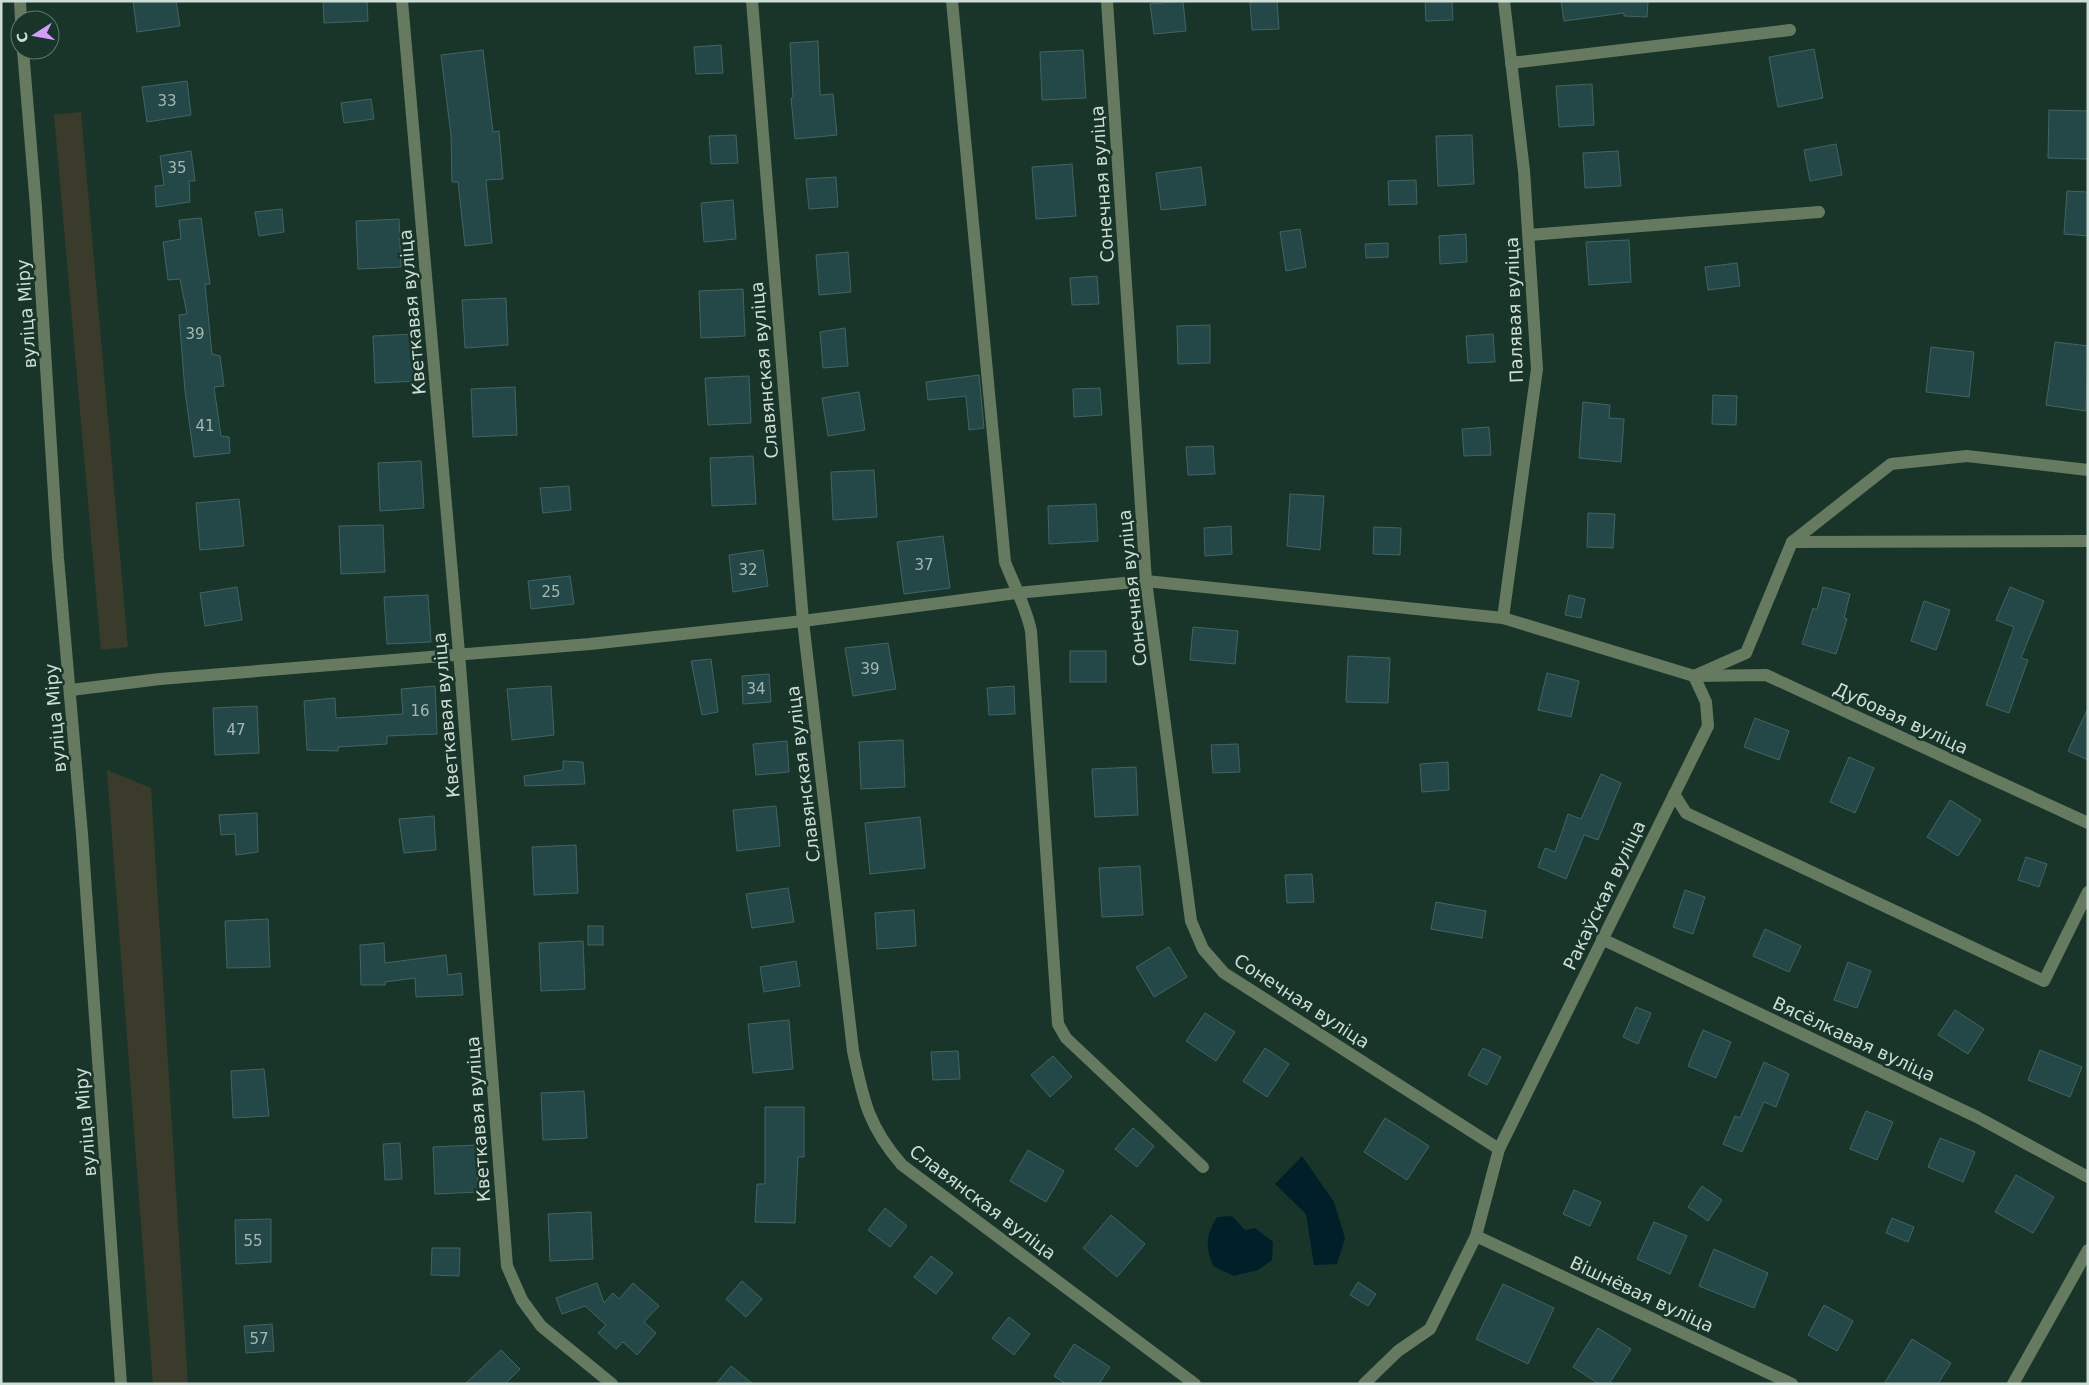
<svg xmlns="http://www.w3.org/2000/svg" width="2089" height="1385" viewBox="0 0 2089 1385" font-family="'DejaVu Sans',sans-serif">
	<style>
		.green { fill: #3a3b2b }
		.water { fill: #001f29 }
		.building { fill: #244848; stroke: #426463 }
		.lines { fill: none; stroke-linecap: round; stroke-linejoin: round }
		.minor { stroke: #667a60; stroke-width: 12 }
		.labels { text-anchor: middle; dominant-baseline: central; stroke-width: 5; stroke-linejoin: round; paint-order: stroke }
		.number-label { font-size: 15px; fill: #a4b8b3 }
		.street-label { font-size: 18px; fill: #ceded7; stroke: #19352a }
	</style>
	<rect width="100%" height="100%" fill="#19352a"/>
	<g class="green">
		<polygon points="81,112 128,647 101,650 54,115"/>
		<polygon points="107,770 151,788 188,1384 153,1384"/>
	</g>
	<g class="water">
		<polygon points="1302,1156 1334,1202 1345,1238 1337,1264 1314,1265 1306,1214 1275,1184"/>
		<path d="M1232,1216L1245,1230L1255,1228L1273,1242L1272,1260L1258,1270L1234,1276L1213,1266C1205,1246 1206,1235 1217,1217Z"/>
	</g>
	<g class="building">
		<polygon points="133,1 176,1 180,26 137,32"/>
		<polygon points="323,1 367,1 368,21 324,23"/>
		<polygon points="1183,1 1186,31 1154,34 1150,4"/>
		<polygon points="1277,1 1279,29 1252,30 1250,2"/>
		<polygon points="1425,1 1452,1 1453,20 1426,21"/>
		<polygon points="1561,1 1648,1 1647,17 1624,16 1624,13 1564,21"/>
		<polygon points="818,41 820,95 833,94 837,135 795,139 791,98 793,98 790,43"/>
		<polygon points="721,45 723,73 696,74 694,47"/>
		<polygon points="1814,49 1823,98 1778,107 1769,57"/>
		<polygon points="483,50 493,132 499,131 503,179 486,180 492,243 465,246 458,182 452,182 451,135 441,55"/>
		<polygon points="1083,50 1086,98 1042,100 1040,52"/>
		<polygon points="187,81 191,115 147,122 142,87"/>
		<polygon points="1592,84 1594,125 1559,127 1556,86"/>
		<polygon points="371,99 374,119 344,123 341,103"/>
		<polygon points="2049,110 2088,111 2088,159 2048,158"/>
		<polygon points="736,135 738,163 711,164 709,136"/>
		<polygon points="1472,135 1474,184 1438,186 1436,136"/>
		<polygon points="1836,144 1842,175 1810,181 1804,150"/>
		<polygon points="191,151 195,181 189,181 190,202 156,207 155,186 164,185 160,156"/>
		<polygon points="1618,151 1621,186 1585,188 1583,153"/>
		<polygon points="1072,164 1076,216 1036,219 1032,167"/>
		<polygon points="1201,167 1206,205 1161,210 1156,173"/>
		<polygon points="836,177 838,207 809,209 806,179"/>
		<polygon points="1416,180 1417,204 1389,205 1388,181"/>
		<polygon points="2067,191 2088,192 2088,236 2064,234"/>
		<polygon points="733,200 736,239 704,242 701,203"/>
		<polygon points="282,209 284,232 259,236 255,212"/>
		<polygon points="201,218 210,284 205,284 212,354 220,356 224,386 214,387 221,436 229,437 230,453 194,457 185,391 179,315 187,314 180,279 168,280 163,242 181,239 179,220"/>
		<polygon points="399,219 401,267 358,269 356,221"/>
		<polygon points="1300,229 1306,267 1286,271 1280,232"/>
		<polygon points="1466,234 1467,262 1440,264 1439,236"/>
		<polygon points="1629,240 1631,282 1589,285 1586,242"/>
		<polygon points="1388,243 1388,257 1366,258 1365,244"/>
		<polygon points="848,252 851,292 819,295 816,255"/>
		<polygon points="1737,263 1740,286 1708,290 1705,267"/>
		<polygon points="1097,276 1099,304 1072,305 1070,278"/>
		<polygon points="743,289 745,336 701,338 699,291"/>
		<polygon points="506,298 508,345 465,348 462,300"/>
		<polygon points="1210,325 1210,363 1178,364 1177,326"/>
		<polygon points="845,328 848,366 823,368 820,332"/>
		<polygon points="416,334 419,381 375,383 373,336"/>
		<polygon points="1493,334 1495,362 1468,363 1466,336"/>
		<polygon points="2055,342 2088,346 2086,411 2046,405"/>
		<polygon points="1931,347 1974,352 1969,397 1926,392"/>
		<polygon points="979,375 984,428 969,430 966,396 928,400 926,382"/>
		<polygon points="749,376 751,423 708,425 705,378"/>
		<polygon points="515,387 517,435 473,437 471,389"/>
		<polygon points="1100,388 1102,415 1074,417 1073,389"/>
		<polygon points="859,392 865,430 828,436 822,398"/>
		<polygon points="1713,395 1737,396 1736,425 1712,424"/>
		<polygon points="1583,402 1610,405 1609,418 1624,419 1621,462 1579,458"/>
		<polygon points="1489,427 1491,455 1464,456 1462,429"/>
		<polygon points="1213,446 1215,474 1188,475 1186,447"/>
		<polygon points="753,456 756,504 712,506 710,458"/>
		<polygon points="421,461 424,508 380,511 378,463"/>
		<polygon points="874,470 877,517 833,520 831,472"/>
		<polygon points="569,486 571,510 543,513 540,488"/>
		<polygon points="1290,494 1324,496 1320,550 1287,546"/>
		<polygon points="239,499 244,546 200,550 196,503"/>
		<polygon points="1096,504 1098,541 1049,544 1048,506"/>
		<polygon points="1588,513 1615,514 1613,548 1587,547"/>
		<polygon points="383,525 385,572 341,574 339,526"/>
		<polygon points="1231,526 1232,554 1205,556 1204,528"/>
		<polygon points="1374,527 1401,528 1400,555 1373,554"/>
		<polygon points="943,536 950,588 904,594 897,542"/>
		<polygon points="763,550 768,586 733,592 729,555"/>
		<polygon points="570,576 574,604 531,609 528,581"/>
		<polygon points="237,587 242,620 205,626 200,593"/>
		<polygon points="1823,587 1850,594 1844,618 1847,619 1836,654 1802,644 1813,608 1817,610"/>
		<polygon points="2010,587 2044,601 2021,658 2028,660 2009,713 1986,705 2014,627 1996,620"/>
		<polygon points="428,595 431,642 387,644 384,597"/>
		<polygon points="1569,595 1585,599 1581,618 1565,615"/>
		<polygon points="1924,601 1950,610 1936,650 1911,641"/>
		<polygon points="1193,627 1238,631 1235,664 1190,660"/>
		<polygon points="888,643 896,689 853,696 845,648"/>
		<rect x="1070" y="651" width="36" height="31"/>
		<polygon points="1348,656 1390,658 1388,703 1346,702"/>
		<polygon points="711,659 718,712 702,715 691,661"/>
		<polygon points="1547,673 1579,681 1571,717 1538,710"/>
		<polygon points="769,674 771,702 743,704 742,676"/>
		<polygon points="435,686 437,734 387,736 387,744 338,747 338,751 307,750 304,701 335,698 336,718 403,714 401,689"/>
		<polygon points="551,686 554,735 512,740 507,689"/>
		<polygon points="1014,686 1015,714 989,715 987,688"/>
		<polygon points="257,706 259,753 215,755 213,708"/>
		<polygon points="2088,708 2088,760 2068,751"/>
		<polygon points="1755,718 1789,731 1779,760 1744,747"/>
		<polygon points="903,740 905,787 861,789 859,742"/>
		<polygon points="787,741 789,772 756,775 753,744"/>
		<polygon points="1238,744 1240,772 1213,773 1211,745"/>
		<polygon points="1849,757 1874,768 1855,813 1830,802"/>
		<polygon points="563,761 583,762 585,784 525,786 524,776 563,770"/>
		<polygon points="1448,762 1449,790 1422,792 1420,764"/>
		<polygon points="1136,767 1138,815 1095,817 1092,769"/>
		<polygon points="1601,774 1621,783 1598,840 1584,835 1566,879 1538,867 1545,848 1555,852 1568,814 1581,819"/>
		<polygon points="1950,800 1981,820 1958,856 1927,837"/>
		<polygon points="776,806 780,846 737,851 733,810"/>
		<polygon points="257,813 258,852 236,855 235,834 221,835 219,815"/>
		<polygon points="434,816 436,850 404,853 399,819"/>
		<polygon points="920,817 925,868 870,874 865,823"/>
		<polygon points="576,845 578,893 534,895 532,847"/>
		<polygon points="2026,857 2047,864 2039,887 2018,880"/>
		<polygon points="1140,866 1143,915 1102,917 1099,868"/>
		<polygon points="1312,874 1314,902 1287,903 1285,875"/>
		<polygon points="788,888 794,922 752,928 746,894"/>
		<polygon points="1685,890 1705,897 1693,934 1673,927"/>
		<polygon points="1436,902 1486,911 1482,938 1431,929"/>
		<polygon points="914,910 916,946 877,949 875,913"/>
		<polygon points="268,919 270,967 227,968 225,921"/>
		<rect x="588" y="926" width="15" height="19"/>
		<polygon points="1765,929 1801,946 1789,972 1753,956"/>
		<polygon points="583,941 585,989 541,991 539,943"/>
		<polygon points="384,943 385,963 446,955 448,975 461,973 463,995 416,997 415,978 385,982 385,985 361,985 360,945"/>
		<polygon points="1169,947 1187,977 1154,997 1136,967"/>
		<polygon points="796,961 800,986 764,992 760,967"/>
		<polygon points="1848,962 1871,971 1857,1008 1834,1000"/>
		<polygon points="1636,1007 1651,1013 1638,1044 1623,1037"/>
		<polygon points="1955,1010 1984,1029 1968,1054 1938,1035"/>
		<polygon points="1205,1013 1235,1032 1216,1061 1186,1041"/>
		<polygon points="789,1020 793,1069 753,1073 748,1024"/>
		<polygon points="1703,1030 1731,1042 1716,1078 1688,1066"/>
		<polygon points="1265,1048 1289,1064 1267,1097 1243,1081"/>
		<polygon points="1483,1048 1501,1057 1487,1085 1468,1075"/>
		<polygon points="2040,1050 2082,1067 2070,1097 2028,1080"/>
		<polygon points="958,1051 960,1079 933,1080 931,1052"/>
		<polygon points="1053,1056 1072,1077 1050,1097 1031,1075"/>
		<polygon points="1764,1062 1789,1074 1776,1107 1764,1102 1742,1152 1723,1144 1735,1116 1740,1118"/>
		<polygon points="264,1069 269,1116 233,1118 231,1071"/>
		<polygon points="584,1091 587,1138 543,1140 541,1093"/>
		<polygon points="765,1107 804,1107 804,1157 798,1157 795,1223 755,1222 757,1184 765,1184"/>
		<polygon points="1866,1111 1893,1122 1877,1160 1850,1149"/>
		<polygon points="1385,1118 1429,1146 1407,1180 1364,1152"/>
		<polygon points="1133,1128 1154,1146 1137,1167 1115,1149"/>
		<polygon points="1940,1138 1975,1152 1963,1182 1928,1167"/>
		<polygon points="400,1143 402,1179 385,1180 383,1144"/>
		<polygon points="476,1145 478,1192 435,1194 433,1147"/>
		<polygon points="1028,1150 1064,1171 1046,1202 1010,1181"/>
		<polygon points="2016,1175 2054,1197 2033,1233 1995,1212"/>
		<polygon points="1702,1186 1722,1200 1708,1221 1688,1207"/>
		<polygon points="1574,1190 1601,1202 1590,1226 1563,1214"/>
		<polygon points="885,1208 907,1226 890,1247 868,1230"/>
		<polygon points="591,1212 593,1259 550,1261 548,1214"/>
		<polygon points="1111,1215 1145,1244 1117,1277 1083,1248"/>
		<polygon points="1892,1218 1914,1227 1908,1242 1886,1233"/>
		<polygon points="271,1219 271,1262 236,1264 235,1220"/>
		<polygon points="1654,1222 1687,1236 1670,1274 1637,1259"/>
		<polygon points="432,1248 460,1248 459,1276 431,1275"/>
		<polygon points="1714,1249 1768,1273 1754,1308 1699,1286"/>
		<polygon points="931,1256 953,1273 936,1294 914,1277"/>
		<polygon points="742,1281 762,1299 746,1317 726,1299"/>
		<polygon points="1358,1282 1376,1294 1368,1306 1350,1295"/>
		<polygon points="597,1283 604,1303 613,1293 619,1299 633,1283 659,1306 644,1322 656,1333 637,1355 623,1342 616,1349 598,1333 606,1325 585,1306 562,1314 556,1298"/>
		<polygon points="1503,1284 1554,1308 1528,1364 1476,1339"/>
		<polygon points="1824,1305 1853,1321 1837,1351 1808,1335"/>
		<polygon points="1009,1317 1030,1334 1014,1355 992,1338"/>
		<polygon points="272,1324 274,1351 246,1353 244,1326"/>
		<polygon points="1598,1328 1631,1349 1609,1384 1599,1384 1573,1367"/>
		<polygon points="1912,1339 1951,1363 1938,1384 1884,1384"/>
		<polygon points="1074,1344 1110,1367 1099,1384 1066,1384 1054,1376"/>
		<polygon points="501,1350 520,1369 505,1384 465,1384"/>
		<polygon points="731,1366 753,1384 716,1384"/>
	</g>
	<g class="lines">
		<g class="minor">
			<polyline points="20,1 21,20"/>
			<polyline points="402,1 459,653 507,1266 522,1300 541,1326 612,1384"/>
			<path d="M752,1L803,621L853,1051C863,1099 868,1126 902,1165L1195,1384"/>
			<path d="M952,1L1005,562C1014,585 1026,607 1031,631L1058,1024L1066,1038L1203,1167"/>
			<polyline points="1107,1 1146,581 1191,921 1203,949 1224,973 1499,1149"/>
			<polyline points="23,50 36,207 58,558 82,834 121,1384"/>
			<polyline points="1511,63 1790,30"/>
			<polyline points="1529,235 1819,212"/>
			<polyline points="1792,542 2088,541"/>
			<polyline points="1503,618 1537,369 1524,171 1504,1"/>
			<polyline points="71,690 160,679 590,644 803,621 1016,593 1146,581 1503,618 1694,676 1766,675 2088,823"/>
			<polyline points="1674,794 1686,813 2044,981 2088,892"/>
			<polyline points="1602,939 1977,1117 2088,1177"/>
			<polyline points="1476,1236 1792,1384"/>
			<polyline points="1364,1384 1398,1351 1430,1329 1476,1236 1499,1149 1708,726 1706,702 1694,676 1746,653 1792,542 1891,464 1967,456 2088,470"/>
			<polyline points="2013,1384 2088,1250"/>
		</g>
	</g>
	<g class="labels">
		<g class="number-label">
			<text x="167" y="101">33</text>
			<text x="177" y="168">35</text>
			<text x="195" y="334">39</text>
			<text x="205" y="426">41</text>
			<text x="924" y="565">37</text>
			<text x="748" y="570">32</text>
			<text x="551" y="592">25</text>
			<text x="870" y="669">39</text>
			<text x="756" y="689">34</text>
			<text x="420" y="711">16</text>
			<text x="236" y="730">47</text>
			<text x="253" y="1241">55</text>
			<text x="259" y="1339">57</text>
		</g>
		<g class="street-label">
			<text transform="translate(1102 184) rotate(-94)">Сонечная вуліца</text>
			<text transform="translate(1514 310) rotate(-92)">Палявая вуліца</text>
			<text transform="translate(412 312) rotate(-95)">Кветкавая вуліца</text>
			<text transform="translate(26 314) rotate(-94)">вуліца Міру</text>
			<text transform="translate(764 370) rotate(-95)">Славянская вуліца</text>
			<text transform="translate(1132 588) rotate(-96)">Сонечная вуліца</text>
			<text transform="translate(446 715) rotate(-95)">Кветкавая вуліца</text>
			<text transform="translate(55 718) rotate(-95)">вуліца Міру</text>
			<text transform="translate(1901 718) rotate(25)">Дубовая вуліца</text>
			<text transform="translate(803 774) rotate(-97)">Славянская вуліца</text>
			<text transform="translate(1604 895) rotate(-64)">Ракаўская вуліца</text>
			<text transform="translate(1302 1001) rotate(33)">Сонечная вуліца</text>
			<text transform="translate(1854 1039) rotate(25)">Вясёлкавая вуліца</text>
			<text transform="translate(478 1119) rotate(-94)">Кветкавая вуліца</text>
			<text transform="translate(85 1122) rotate(-95)">вуліца Міру</text>
			<text transform="translate(983 1202) rotate(37)">Славянская вуліца</text>
			<text transform="translate(1642 1294) rotate(25)">Вішнёвая вуліца</text>
		</g>
	</g>
	<rect width="2089" height="1385" fill="none" stroke="#ceded7" stroke-width="5"/>
	<g transform="translate(35 35) rotate(259)"><circle r="24" fill="#19352a" stroke="#61796f"/>
	<path d="M0-4L9 19L0 12L-9 19Z" fill="#d29dfd"/>
	<text y="-8" font-size="14" font-weight="bold" text-anchor="middle" fill="#ceded7">С</text>
	</g>
</svg>
